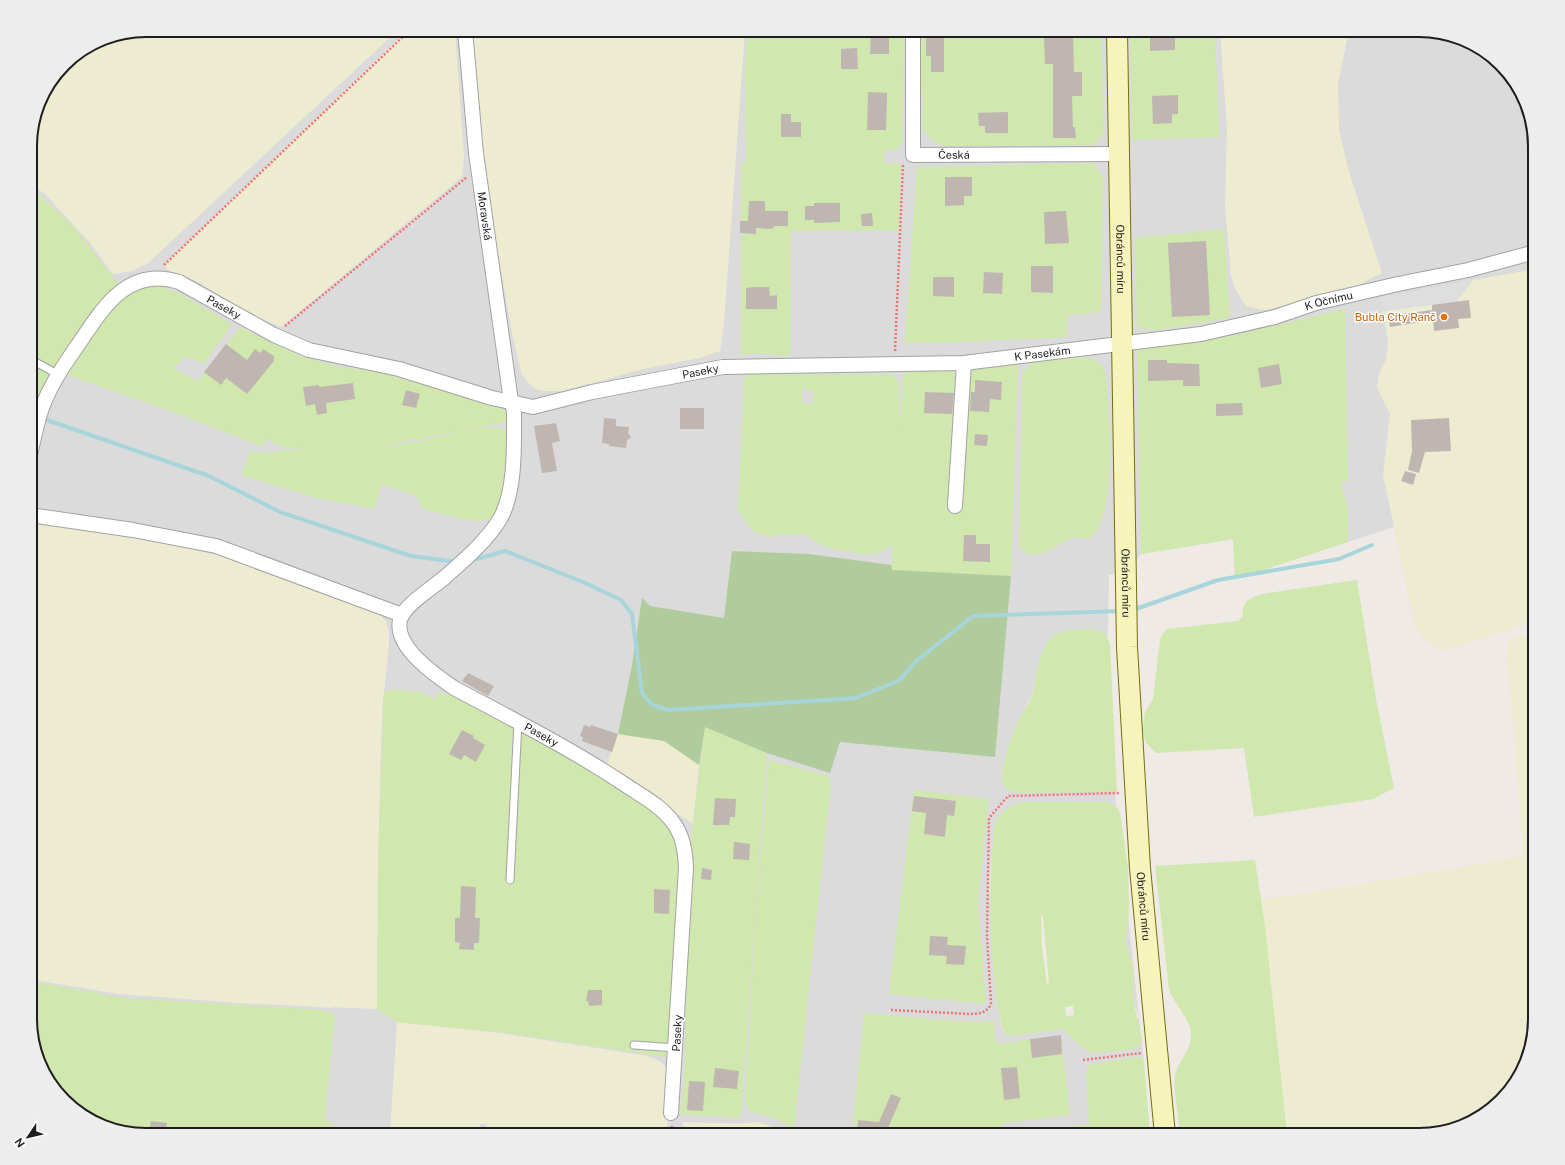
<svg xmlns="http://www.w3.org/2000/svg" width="1565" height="1165" viewBox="0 0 1565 1165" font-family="'Public Sans',sans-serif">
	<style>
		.residential { fill: #dcdbdc }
		.farmland { fill: #edecd1; fill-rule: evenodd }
		.grass { fill: #d0e7ad; fill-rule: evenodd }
		.forest { fill: #b0cc9c }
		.parking { fill: #dedede }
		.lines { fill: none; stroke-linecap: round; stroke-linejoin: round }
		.stream { stroke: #a7d5da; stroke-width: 4 }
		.building { fill: #bfb6b2 }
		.service-casing { stroke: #a2a2a2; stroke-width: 9 }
		.minor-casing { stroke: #a2a2a2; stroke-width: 16 }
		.secondary-casing { stroke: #71700a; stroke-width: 22 }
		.path { stroke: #f37273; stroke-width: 2.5; stroke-dasharray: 2 2; stroke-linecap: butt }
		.service { stroke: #fff; stroke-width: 7 }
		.minor { stroke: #fff; stroke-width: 14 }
		.secondary { stroke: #f6f3bb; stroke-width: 20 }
		.food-dot { fill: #e8710a; stroke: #fff; stroke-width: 1.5 }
		.labels { text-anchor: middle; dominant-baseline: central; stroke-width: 3; stroke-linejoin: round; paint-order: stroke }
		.street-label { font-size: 11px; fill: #1e1e1e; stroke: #fff }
		.food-label { font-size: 11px; fill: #c56008; stroke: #fff; text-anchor: end }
		.rim { fill: none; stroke: #1e1e1e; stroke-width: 2 }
	</style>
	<rect width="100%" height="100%" fill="#efeae5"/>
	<polygon class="residential" points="146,30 1419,30 1456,36 1490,54 1523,95 1535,146 1535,621 1446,650 1429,644 1415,626 1394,527 1235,579 1233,539 1141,554 1125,573 1109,575 1108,637 1105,633 1050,639 1041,657 1031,697 1019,719 1002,773 1002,781 1009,791 1115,791 1116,806 1106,802 1026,802 1007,809 1000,815 996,821 989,879 993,962 998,1007 1001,1027 1005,1035 1014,1036 1063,1029 1082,1047 1139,1018 1133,999 1133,966 1125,940 1128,917 1144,1062 1142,1058 1133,1057 1089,1065 1086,1075 1090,1121 1089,1125 1086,1126 1019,1130 1009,1135 782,1135 779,1131 757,1122 739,1124 684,1122 683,1135 146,1135 109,1129 75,1111 42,1070 30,1026 30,979 120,994 332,1008 384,692 389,642 389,630 381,616 299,582 30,520 30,138 42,95 69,59 102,39"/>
	<g class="farmland">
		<polygon points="146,30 398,30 147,264 132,271 113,274 91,244 45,194 30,183 30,138 42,95 69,59 102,39"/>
		<polygon points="408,30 455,30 464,158 462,177 281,327 249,313 196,281 166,269 164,265"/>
		<polygon points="472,30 745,30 724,322 720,351 700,358 643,369 563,391 541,391 534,388 525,379 521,372 512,333 490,208 473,72"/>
		<polygon points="1220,30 1349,30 1338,84 1339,130 1349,172 1382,273 1344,292 1264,310 1246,306 1235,289 1231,275 1225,206 1227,128"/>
		<polygon points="1535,268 1535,621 1446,650 1429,644 1415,626 1383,475 1390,414 1377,388 1379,375 1386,359 1388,342 1383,311 1456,302 1473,280 1530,270"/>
		<polygon points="30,520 183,547 252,564 371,611 381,616 386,622 389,642 383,696 381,747 378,863 377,1009 239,1003 120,994 30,979"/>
		<polygon points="1535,632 1535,1019 1529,1056 1511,1090 1470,1123 1419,1135 1287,1135 1262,899 1331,889 1523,856 1514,729 1506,657 1510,639"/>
		<polygon points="618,734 664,741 699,765 693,823 655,801 606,767"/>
		<path d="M397,1022L500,1033L648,1056L660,1061L668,1070L669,1087L667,1135H390ZM480,1124H486V1133L479,1132Z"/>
		<polygon points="683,1122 738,1124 757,1122 774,1127 782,1135 683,1135"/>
	</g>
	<g class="grass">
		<polygon points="747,30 905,30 902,142 896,150 884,150 884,163 893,163 901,165 899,230 791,231 790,356 756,353 741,356 741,163 746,162 745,75"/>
		<path d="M922,30H1101L1104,132L1096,145L945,146C935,143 925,136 922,126L923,93H919Z"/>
		<polygon points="1130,30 1215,30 1219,137 1132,140"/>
		<polygon points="1094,163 1103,177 1101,312 1068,315 1067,337 962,342 905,343 917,167"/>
		<path d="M30,186L75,228L119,285C84,312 40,384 30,428Z"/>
		<polygon points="1224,229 1230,318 1157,330 1137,328 1135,238"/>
		<path d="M154,284L181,294L232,324L204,363L185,357L175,367L169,366L198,381L240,327L300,356L341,367L399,375L509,411L506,422L385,445C417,447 478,419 507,430C508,460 511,497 489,520L472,521L423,509L416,496L381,484L375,509L316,498L241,475L251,451L267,453L292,449L318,448C301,448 282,450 267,439L263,447L176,413L65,374L105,312L133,290Z"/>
		<polygon points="1345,309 1348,481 1340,483 1348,507 1348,542 1235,579 1233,539 1141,554 1137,349 1225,337"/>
		<path d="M1087,357C1097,361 1103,364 1106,374C1108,411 1120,515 1089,539L1072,537L1050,550L1038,554L1028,555L1019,546L1022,373L1033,362Z"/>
		<path d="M1018,364L1011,576L891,570L893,545L875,554H861L824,547L805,534H781L769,537L755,532L750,528L738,510L744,378L749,374H893L899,384L900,428L903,373L955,369L954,414L965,369ZM802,389L813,391V404L802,403Z"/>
		<path d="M1357,580L1376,699L1394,788L1373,799L1254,817L1244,748L1156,753L1145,741L1143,729L1145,712L1153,699L1160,640L1162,635L1167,629L1238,621L1243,616C1241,601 1249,599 1262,594Z"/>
		<path d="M1089,629L1105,633L1110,644L1117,791L1111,792L1016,793L1006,789L1002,781C1002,762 1011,737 1019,720C1022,712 1028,706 1031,698C1038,679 1036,650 1054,636C1063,628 1078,630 1089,629Z"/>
		<polygon points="393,689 420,692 430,696 436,702 437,692 453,696 522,730 594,770 655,811 672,833 680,853 673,1058 507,1033 397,1022 377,1009 378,863 384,692"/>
		<polygon points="705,727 767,753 741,1118 680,1114 684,1082 690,846"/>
		<path d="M769,760L822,774L828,776L831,783L794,1130C780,1118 767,1116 750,1112L745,1104L756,913Z"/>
		<polygon points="914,790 989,799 978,900 986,1004 889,994"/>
		<path d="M1026,802H1107L1117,807L1120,813L1128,868L1129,906L1128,926L1125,940L1133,966V999L1142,1040L1138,1048L1093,1054L1082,1047L1063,1029L1014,1036L1005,1035C998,1019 997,1001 995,984C990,938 988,892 993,845C994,838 993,828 996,821C1001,810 1015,803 1026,802ZM1041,915L1043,916L1049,983L1047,985L1042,947ZM1073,1006L1074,1015L1066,1016L1065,1007Z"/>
		<path d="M1255,860L1265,926L1287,1135H1180C1179,1122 1173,1087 1175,1076C1178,1061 1192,1050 1191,1033C1189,1017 1174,1004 1169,989L1155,866Z"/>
		<polygon points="30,981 124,998 323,1010 335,1015 325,1119 332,1124 331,1135 146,1135 109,1129 75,1111 42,1070 30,1026"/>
		<polygon points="864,1013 954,1021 994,1022 996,1044 1061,1035 1070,1115 1003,1123 1002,1135 852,1135"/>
		<polygon points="1133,1057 1142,1058 1144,1062 1150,1135 1009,1135 1019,1130 1089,1125 1086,1075 1089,1065"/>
	</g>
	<polygon class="forest" points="732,551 809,554 891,565 892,570 1011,576 995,757 840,742 830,773 767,753 705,727 699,765 664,741 618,734 632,665 642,598 650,606 724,618"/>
	<polygon class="parking" points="1473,280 1456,302 1383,311 1380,298"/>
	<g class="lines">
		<g class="stream">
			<polyline points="47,420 209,476 280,512 411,556 457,562"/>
			<polyline points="470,561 505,551 583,582 621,600 632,614 642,693 652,705 668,710 856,698 900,680 915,662 973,616 1122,611"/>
			<polyline points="1133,610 1218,580 1339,559 1372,545"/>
		</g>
	</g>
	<g class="building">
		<polygon points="871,30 889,30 889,54 870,54"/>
		<polygon points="926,30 944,31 944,72 931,72 931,56 926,56"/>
		<polygon points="1150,30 1175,30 1175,50 1150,51"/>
		<polygon points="1044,36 1073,36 1074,72 1082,72 1082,96 1072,96 1073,127 1075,127 1076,138 1053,138 1053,64 1045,64"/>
		<polygon points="857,48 858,69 841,69 841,49"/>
		<polygon points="868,92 887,93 886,130 867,130"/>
		<polygon points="1178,95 1178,114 1172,114 1172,123 1153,124 1152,96"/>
		<polygon points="1008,112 1008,133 985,133 985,126 979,126 978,113"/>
		<polygon points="781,114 791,114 791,122 801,122 801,137 781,137"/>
		<polygon points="945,177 972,177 972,196 964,196 964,205 945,206"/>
		<polygon points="749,201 765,201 765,211 788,211 788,226 775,226 772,229 756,228 756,234 740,233 740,221 748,221"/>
		<polygon points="814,203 840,203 840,222 814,223 814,220 805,220 805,206 814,206"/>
		<polygon points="1066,211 1069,243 1045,244 1044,212"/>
		<polygon points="872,213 873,226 862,226 861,214"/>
		<polygon points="1206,241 1210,315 1172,317 1168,243"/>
		<polygon points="1031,266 1053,266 1053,293 1031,292"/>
		<polygon points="984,272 1003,273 1002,294 983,293"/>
		<polygon points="933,277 954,277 954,297 933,296"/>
		<polygon points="753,287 769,287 770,296 777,295 777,309 746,309 746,288"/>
		<polygon points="1469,300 1471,318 1458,319 1459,328 1434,331 1433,320 1390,327 1388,316 1432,310 1432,305"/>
		<polygon points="226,344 247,360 255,349 260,353 263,349 274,356 274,361 247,394 226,378 221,385 204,372"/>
		<polygon points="1148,360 1167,360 1167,363 1199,364 1200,386 1183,386 1183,380 1148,381"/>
		<polygon points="1279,364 1282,384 1261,388 1258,368"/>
		<polygon points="975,380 1002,382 1001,400 990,399 989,412 970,411 971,392 975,392"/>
		<polygon points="353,383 355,399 326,403 327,413 317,415 315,404 306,406 303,387 319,385 319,387"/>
		<polygon points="406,390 420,394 416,408 402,405"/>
		<polygon points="925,392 954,393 952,414 924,413"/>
		<polygon points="1242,403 1243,415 1216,416 1216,404"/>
		<rect x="680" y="408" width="24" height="21"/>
		<polygon points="604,418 616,419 616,426 629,427 628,433 631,437 627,440 626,448 609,446 609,444 602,443"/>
		<polygon points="1449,418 1451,451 1425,452 1419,473 1408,470 1412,451 1411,420"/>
		<polygon points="556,423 560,441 552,443 557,471 542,473 534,426"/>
		<polygon points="975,434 988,435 987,446 974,445"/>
		<polygon points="1405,471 1416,474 1413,485 1401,481"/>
		<polygon points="964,535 976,535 976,544 990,544 990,562 963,561"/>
		<polygon points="468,673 494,686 488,696 462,681"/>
		<polygon points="584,725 590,727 591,725 618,734 612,752 582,741 583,737 580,736"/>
		<polygon points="462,730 474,736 473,738 485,745 476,762 464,755 461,760 449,754"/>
		<polygon points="914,796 956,801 954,816 947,815 945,837 924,834 926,813 912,811"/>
		<polygon points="715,798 736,799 735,817 730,817 729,825 713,825"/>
		<polygon points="734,842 750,844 749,860 733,859"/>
		<polygon points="702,868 712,870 711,880 701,879"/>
		<polygon points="461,886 476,887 475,918 480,918 479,943 474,943 474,950 459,949 460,943 455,942 455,918 460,918"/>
		<polygon points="654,889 670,890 669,914 654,913"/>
		<polygon points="930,936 948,937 947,945 966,946 964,965 946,964 947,956 929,955"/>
		<polygon points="588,990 602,990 602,1005 589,1006 588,1001 586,1001"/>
		<polygon points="1061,1035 1062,1054 1032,1058 1030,1039"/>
		<polygon points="1017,1067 1020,1098 1004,1100 1001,1068"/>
		<polygon points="715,1068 739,1071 737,1089 713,1087"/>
		<polygon points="689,1081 705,1082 703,1111 687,1110"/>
		<polygon points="891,1094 901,1098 885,1135 857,1135 858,1120 879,1122"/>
		<polygon points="151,1121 167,1123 165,1135 148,1135"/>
	</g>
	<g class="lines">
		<defs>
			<g id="service">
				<polyline points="30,359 59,375"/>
				<polyline points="510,880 518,722"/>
				<polyline points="634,1045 676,1048"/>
			</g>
			<g id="minor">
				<path id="s1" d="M465,30L476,153L511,401L514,411C514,444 516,491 500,519C486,542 463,561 444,578C432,588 404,605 400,620C394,647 435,675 454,688C512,719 572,749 627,786C642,796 661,806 672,821C683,835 685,850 686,867L671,1113"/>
				<path id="s2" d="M913,30V155L1119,154"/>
				<path id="s3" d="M30,455C34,438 37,421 43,405C52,382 66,362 80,342C104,306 129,266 179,282L274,335L309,350L399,369L492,398L533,407L592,392L723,367L964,363L1201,334L1275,317L1316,303L1398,284L1468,270L1535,252"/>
				<polyline points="955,506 964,363"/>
				<polyline points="30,515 133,530 216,546 402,615"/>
			</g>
			<g id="secondary">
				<path id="s4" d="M1117,30L1127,647L1140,868L1165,1135"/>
			</g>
		</defs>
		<use href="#service" class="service-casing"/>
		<use href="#minor" class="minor-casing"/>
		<use href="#secondary" class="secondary-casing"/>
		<g class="path">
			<polyline points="164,265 410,30"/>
			<polyline points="285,326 467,177"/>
			<polyline points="895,351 903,164"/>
			<polyline points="891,1010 971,1014 982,1013 989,1008 991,1003 987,936 989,818 1008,796 1119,793"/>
			<polyline points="1083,1060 1142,1053"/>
			<polyline points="672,1126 672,1135"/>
		</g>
		<use href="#service" class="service"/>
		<use href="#minor" class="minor"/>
		<use href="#secondary" class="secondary"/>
	</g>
	<circle class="food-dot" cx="1444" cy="317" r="4"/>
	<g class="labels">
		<g class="street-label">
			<text stroke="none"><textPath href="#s2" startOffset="166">Česká</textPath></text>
			<text stroke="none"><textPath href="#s1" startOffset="187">Moravská</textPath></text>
			<text stroke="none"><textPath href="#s4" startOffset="229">Obránců míru</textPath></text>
			<text stroke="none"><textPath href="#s3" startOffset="1436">K Očnímu</textPath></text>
			<text stroke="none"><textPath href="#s3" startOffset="303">Paseky</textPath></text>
			<text stroke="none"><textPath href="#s3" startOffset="1144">K Pasekám</textPath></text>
			<text stroke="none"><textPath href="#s3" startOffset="801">Paseky</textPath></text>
			<text stroke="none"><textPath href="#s4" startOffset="553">Obránců míru</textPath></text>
			<text stroke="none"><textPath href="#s1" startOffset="828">Paseky</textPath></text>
			<text stroke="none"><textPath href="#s4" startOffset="877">Obránců míru</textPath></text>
			<text transform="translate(677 1033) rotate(-87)">Paseky</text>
		</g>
		<g class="food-label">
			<text x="1436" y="317">Bubla City Ranč</text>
		</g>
	</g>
	<path d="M0 0H1565V1165H0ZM146 37H1419A109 109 0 0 1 1528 146V1019A109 109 0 0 1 1419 1128H146A109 109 0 0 1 37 1019V146A109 109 0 0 1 146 37Z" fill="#ededed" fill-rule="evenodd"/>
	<path class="rim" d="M146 37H1419A109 109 0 0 1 1528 146V1019A109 109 0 0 1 1419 1128H146A109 109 0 0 1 37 1019V146A109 109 0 0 1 146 37Z"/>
	<g transform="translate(28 1137) rotate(235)" stroke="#ffffff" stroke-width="3" paint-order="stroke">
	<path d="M0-3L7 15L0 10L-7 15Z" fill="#1e1e1e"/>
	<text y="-6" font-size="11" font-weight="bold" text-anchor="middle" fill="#1e1e1e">N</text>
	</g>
</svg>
